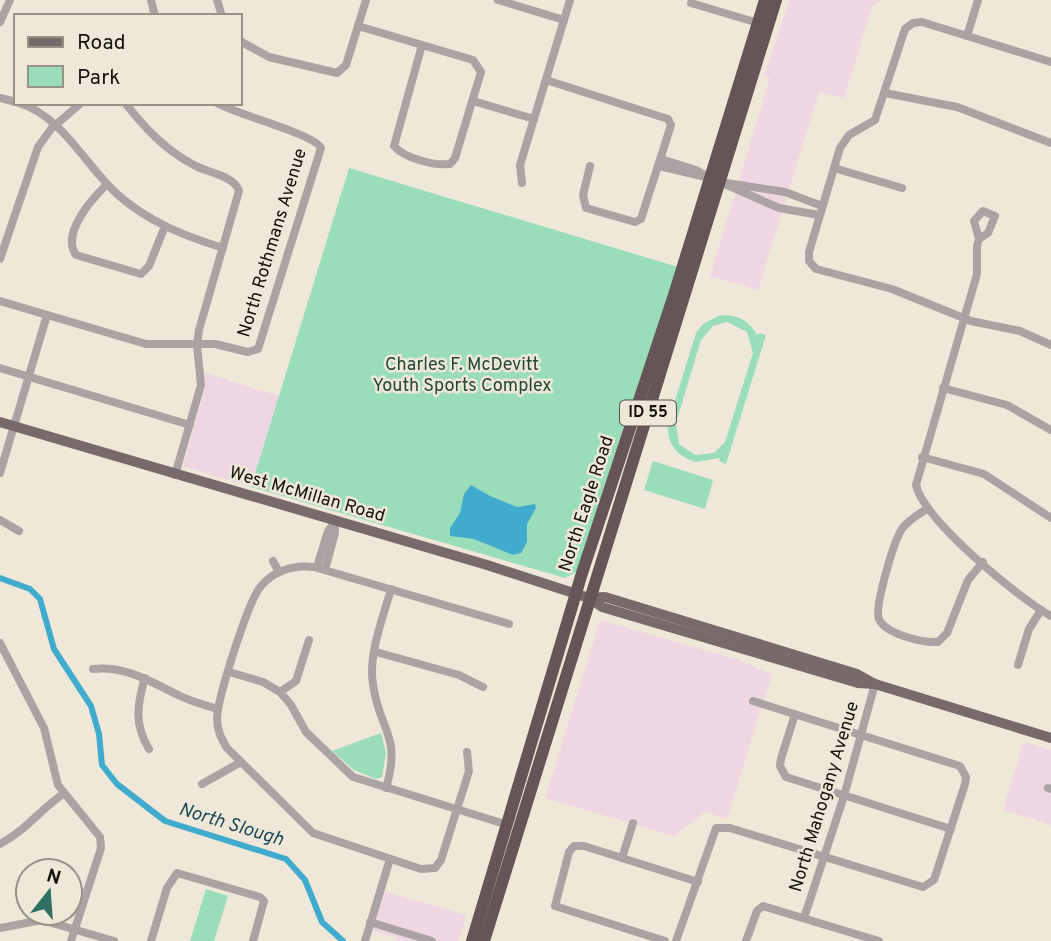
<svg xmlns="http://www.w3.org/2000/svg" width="1051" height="941" viewBox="0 0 1051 941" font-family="Overpass,sans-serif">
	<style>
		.commercial { fill: #eed7e3 }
		.green { fill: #9addba; fill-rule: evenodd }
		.water { fill: #41abce }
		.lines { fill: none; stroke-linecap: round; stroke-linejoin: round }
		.canal { stroke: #41abce; stroke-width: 6 }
		.minor { stroke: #aba3a3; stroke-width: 8 }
		.major { stroke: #786a6a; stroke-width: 10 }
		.highway { stroke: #665556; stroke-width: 12 }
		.labels { text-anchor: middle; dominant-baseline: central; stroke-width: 5; stroke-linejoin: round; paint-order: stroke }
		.shield { fill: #efe8d8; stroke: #57534b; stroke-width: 2 }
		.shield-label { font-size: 16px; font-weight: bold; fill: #16130e }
		.street-label { font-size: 18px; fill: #16130e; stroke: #efe8d8 }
		.park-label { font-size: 18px; fill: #204735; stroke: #efe8d8 }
		.water-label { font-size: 19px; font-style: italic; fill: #1d4a5a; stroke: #efe8d8 }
	</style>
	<rect width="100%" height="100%" fill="#efe8d8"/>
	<g class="commercial">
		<polygon points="789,0 880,0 872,7 844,98 819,92 758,290 710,276 770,78 764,76"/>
		<polygon points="205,373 279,396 251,487 183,466 204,391"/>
		<polygon points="600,620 739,660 772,674 727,819 705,812 674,836 545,798"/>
		<polygon points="1029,743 1051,750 1051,825 1003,810 1023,744"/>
		<polygon points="383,891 466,915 459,941 397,941 397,938 371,930"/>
	</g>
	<g class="green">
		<polygon points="349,168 678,267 576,572 565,578 251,487"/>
		<path d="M718,316C735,313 749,320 757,335L759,333L766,335L726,464L719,461L720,458L696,462C677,457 666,443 668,423L696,333L703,324ZM727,322L747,332L753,353L725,442L714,453L695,455L679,444L676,423L701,340L713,326Z"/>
		<polygon points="653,461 713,480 705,509 644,490"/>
		<polygon points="381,733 386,753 382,777 376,779 354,770 332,751"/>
		<polygon points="206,889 228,896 214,941 190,941"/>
	</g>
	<polygon class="water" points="471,485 490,496 517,507 535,504 536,508 527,524 527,542 521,553 513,555 474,539 450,536 450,528 460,513 464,494"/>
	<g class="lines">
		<polyline class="canal" points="0,578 30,589 40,599 54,649 91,706 99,734 102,765 117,784 165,821 286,859 305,880 322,922 343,941"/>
		<g class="minor">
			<polyline points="151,0 155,16"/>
			<polyline points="217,0 222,16"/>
			<polyline points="498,0 564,20"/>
			<polyline points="691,3 758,23"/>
			<polyline points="0,22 10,0"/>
			<path d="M358,26L473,60L481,72L455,158L450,164C434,166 404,158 394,146L422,45"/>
			<polyline points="967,36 978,0"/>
			<polyline points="240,41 269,57 337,73 346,65 366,0"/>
			<polyline points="1051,62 922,22 913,23 905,29 875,120 849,135 840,148 809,252 809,261 816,269 892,289 971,321 1020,331 1051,345"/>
			<polyline points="546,80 668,119 671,125 641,219 635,222 586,208 583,195 590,166"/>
			<polyline points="885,93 957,107 1051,143"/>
			<polyline points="0,98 16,102"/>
			<polyline points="473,101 534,119"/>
			<path d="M19,103C62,116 85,165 117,194C148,222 185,236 223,248"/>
			<path d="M125,103C145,128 165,150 194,165C207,173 234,175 239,191L199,330L197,345L201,385L175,475"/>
			<polyline points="659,166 710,178 696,170 661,159"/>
			<polyline points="834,168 902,188"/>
			<polyline points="522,183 520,165 570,0"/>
			<path d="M107,184C92,199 61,233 76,255L141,274L149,266L165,226"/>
			<polyline points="819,215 779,208 720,182 785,192 822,206"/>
			<path d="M979,239L974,221L983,211L995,216L988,233L979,239L977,246V274L916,485C924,520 1018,598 1051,616"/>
			<polyline points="0,259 38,147 51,129 81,103"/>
			<path d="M0,301L146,344H215L248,352L258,349L321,148C314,134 238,115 217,103"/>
			<polyline points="0,368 190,425"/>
			<polyline points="943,388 1007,405 1051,430"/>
			<polyline points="922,457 984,474 1051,518"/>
			<polyline points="0,473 47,315"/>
			<path d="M928,508C919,514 908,520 902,529C894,540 874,608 879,619C885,634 923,643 938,642L947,633L968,580L983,562"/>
			<polyline points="0,520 19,531"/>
			<polyline points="273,561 279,572"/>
			<polyline points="317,567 328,531 335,522 335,533 325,570"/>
			<polyline points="0,643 44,728 58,785 100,837 101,848 71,941"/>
			<polyline points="376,652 459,675 483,687"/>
			<polyline points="1018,665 1029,629 1041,610"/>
			<path d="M93,669C123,665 150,681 176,694C189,701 204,705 218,709"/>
			<polyline points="229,672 263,682 280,692 291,705 306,732 353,777 508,825"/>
			<path d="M145,678C137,704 134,725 149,749"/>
			<polyline points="280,692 296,681 309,640"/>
			<polyline points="795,714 781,759 780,766 786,777 951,829"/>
			<path d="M467,752L469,771L441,860L435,868L421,869L313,833L227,748C221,738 217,730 217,718C218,697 248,601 261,586C275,570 294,565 314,567L509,624"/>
			<polyline points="202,784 241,762"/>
			<path d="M386,788C402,734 379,731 373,684C368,654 383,618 391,589"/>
			<polyline points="1048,788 1051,789"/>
			<path d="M0,844C25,831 40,810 63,794"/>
			<polyline points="622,858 633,823"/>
			<polyline points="804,918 844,796 875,684"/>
			<polyline points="370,922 432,941"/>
			<polyline points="0,928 42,920 114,941"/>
			<polyline points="151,941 167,888 177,873 260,897 264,901 253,941"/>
			<polyline points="365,941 390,859"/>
			<polyline points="665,941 555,906 569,852 574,846 584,846 698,882"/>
			<polyline points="676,941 716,828 730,828 923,887 934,880 965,784 966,777 960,766 753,701"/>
			<polyline points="746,941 757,911 763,906 879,941"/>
		</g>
		<g class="major">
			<polyline points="0,422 487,565 589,598 602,607 858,683 875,684"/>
			<polyline points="589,598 605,597 857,674 875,684 1051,738"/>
		</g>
		<g class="highway">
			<polyline points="472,941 582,573 674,295 765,0"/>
			<polyline points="484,941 776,0"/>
		</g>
	</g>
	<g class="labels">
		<rect class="shield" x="620" y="400.5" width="56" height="25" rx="5"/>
		<g class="shield-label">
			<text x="648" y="413">ID 55</text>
		</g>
		<g class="street-label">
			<text transform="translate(273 243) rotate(-73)">North Rothmans Avenue</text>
			<text transform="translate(307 495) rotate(16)">West McMillan Road</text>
			<text transform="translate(587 504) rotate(-72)">North Eagle Road</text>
			<text transform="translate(825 797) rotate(-73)">North Mahogany Avenue</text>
		</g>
		<g class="park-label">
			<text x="462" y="365">Charles F. McDevitt<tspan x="462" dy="21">Youth Sports Complex</tspan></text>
		</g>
		<g class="water-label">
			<text transform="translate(231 825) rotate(17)">North Slough</text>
		</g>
	</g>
	<rect x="14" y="14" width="228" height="91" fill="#efe8d8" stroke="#989387" stroke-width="2"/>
	<rect x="28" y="37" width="35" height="10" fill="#786a6a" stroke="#989387" stroke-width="2"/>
	<text x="77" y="49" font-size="21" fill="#16130e">Road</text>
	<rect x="28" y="66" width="35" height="21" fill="#9addba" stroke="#989387" stroke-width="2"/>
	<text x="77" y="84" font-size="21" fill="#16130e">Park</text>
	<g transform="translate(49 892) rotate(17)"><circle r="33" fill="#efe8d8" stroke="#989387" stroke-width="2"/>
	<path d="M0-5L12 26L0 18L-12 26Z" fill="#2e7163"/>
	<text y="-10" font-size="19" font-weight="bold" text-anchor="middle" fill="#16130e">N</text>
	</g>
</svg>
